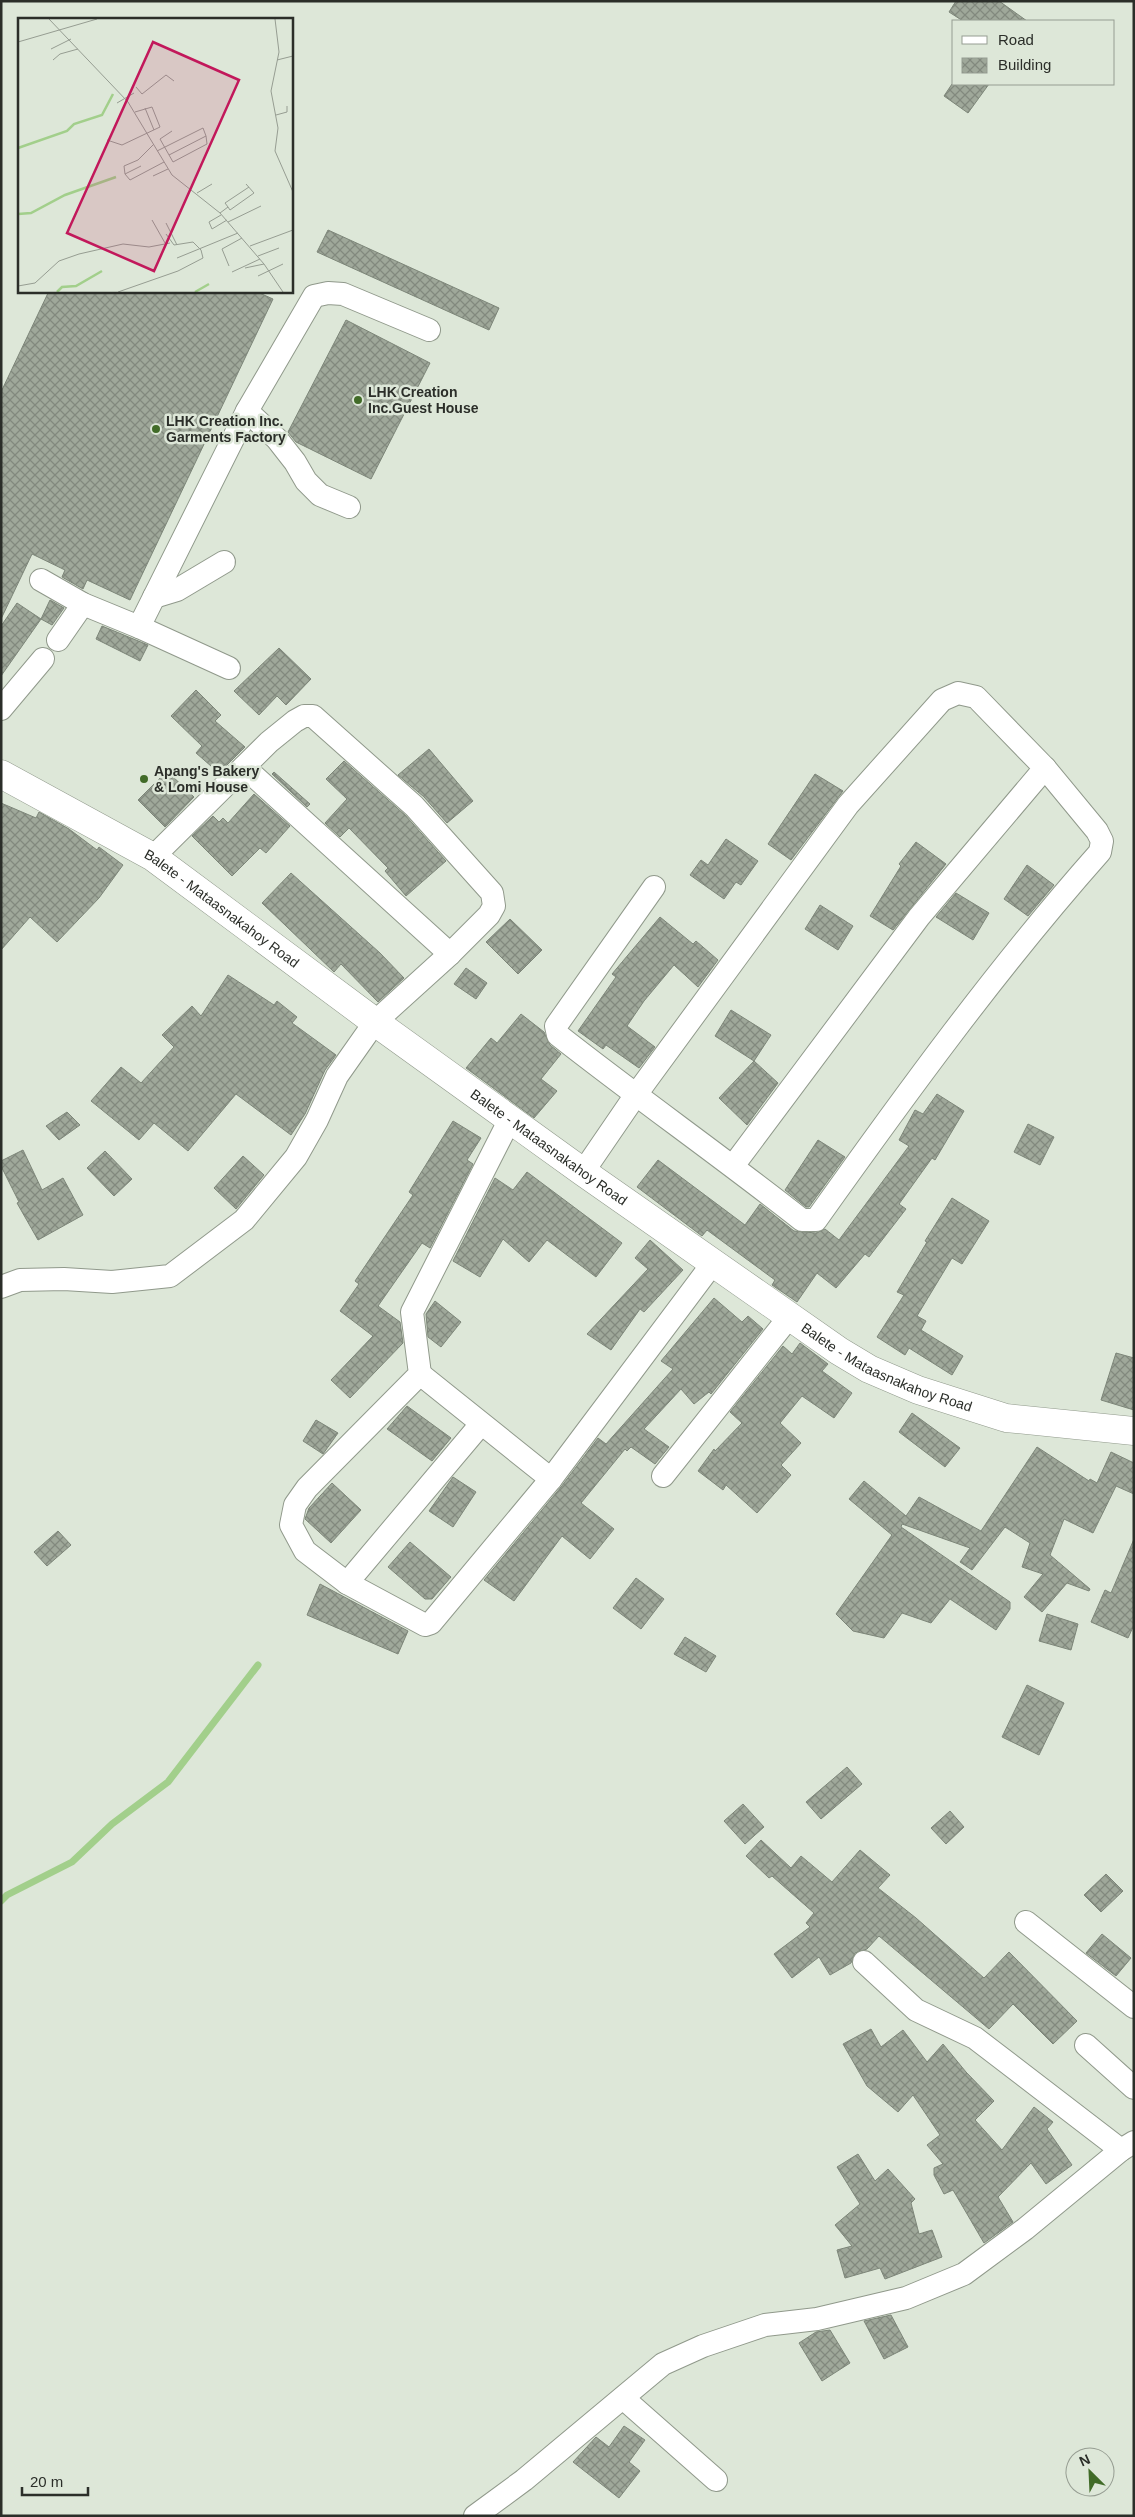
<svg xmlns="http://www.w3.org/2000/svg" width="1135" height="2517" viewBox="0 0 1135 2517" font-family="Arial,sans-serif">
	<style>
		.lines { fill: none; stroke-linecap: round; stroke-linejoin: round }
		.stream { stroke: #a2cf8b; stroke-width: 7 }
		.building { fill: url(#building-cross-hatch); stroke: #7d8679 }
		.minor-casing { stroke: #90998b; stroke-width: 24 }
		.major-casing { stroke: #90998b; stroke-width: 29 }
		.minor { stroke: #fff; stroke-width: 22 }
		.major { stroke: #fff; stroke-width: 28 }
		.poi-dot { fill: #416b28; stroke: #dde7d8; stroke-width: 2 }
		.labels { text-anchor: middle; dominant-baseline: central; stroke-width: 5; stroke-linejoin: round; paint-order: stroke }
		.poi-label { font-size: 14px; font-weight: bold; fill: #2b2e29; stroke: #dde7d8; text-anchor: start }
		.street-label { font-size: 14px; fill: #2b2e29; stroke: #dde7d8 }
		.inset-river { fill: none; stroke: #a2cf8b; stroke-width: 2.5 }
		.inset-road { fill: none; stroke: #969d92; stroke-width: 1 }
		.view { fill: #c2185b; fill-opacity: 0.15; stroke: #c2185b; stroke-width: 2.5 }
		.inset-edge { fill: none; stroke: #2b2e29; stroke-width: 2.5 }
	</style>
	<defs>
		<pattern id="building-cross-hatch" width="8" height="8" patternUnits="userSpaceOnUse" patternTransform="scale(1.25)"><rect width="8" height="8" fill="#9fa89a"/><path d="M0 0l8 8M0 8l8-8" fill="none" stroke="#82897e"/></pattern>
	</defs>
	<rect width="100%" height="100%" fill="#dde7d8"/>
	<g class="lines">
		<polyline class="stream" points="1,1901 7,1895 72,1862 112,1824 168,1782 258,1665"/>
	</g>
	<g class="building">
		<polygon points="956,1 999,1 1027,21 963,21 949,12"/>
		<polygon points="952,84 989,84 968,113 944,96"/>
		<polygon points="328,230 499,308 489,330 317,252"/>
		<polygon points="49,291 255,291 273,299 130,600 87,580 83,589 62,577 65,570 32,554 1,619 1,392"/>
		<polygon points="346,320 430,363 371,479 296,442 288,432"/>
		<polygon points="50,600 64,608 52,625 41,619"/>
		<polygon points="17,603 41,619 1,676 1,626"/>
		<polygon points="102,626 148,645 140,661 96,639"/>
		<polygon points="279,648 311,679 286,705 277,696 259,715 234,691"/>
		<polygon points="196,690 221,715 215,721 245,747 219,773 196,753 202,746 171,716"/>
		<polygon points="429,749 473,801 447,823 424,797 398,775"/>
		<polygon points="344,761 405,815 446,861 406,896 385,871 388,868 349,828 340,837 325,823 347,799 326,779"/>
		<polygon points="167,771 194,797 165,827 138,800"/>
		<polygon points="274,772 310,804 307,807 272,774"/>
		<polygon points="815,774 843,791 791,860 768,844"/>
		<polygon points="254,794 290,826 266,853 260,848 232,876 192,836 213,816 219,822 223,818 228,823"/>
		<polygon points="1,803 36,818 39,812 69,829 97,850 99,847 123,865 99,898 57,942 30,917 1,950"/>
		<polygon points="726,839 758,861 741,885 736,882 724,899 690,875 701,860 708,865"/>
		<polygon points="916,842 946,864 893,930 870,916 901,866 899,864"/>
		<polygon points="1027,865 1054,885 1028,916 1004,899"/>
		<polygon points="291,873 380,953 404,978 378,1002 341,964 334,972 262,903"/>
		<polygon points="956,893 989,913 973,940 936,917"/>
		<polygon points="820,905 853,926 838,950 805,929"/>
		<polygon points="660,917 693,944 696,941 718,960 698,987 674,965 644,1001 627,1026 655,1047 639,1068 606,1045 603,1049 578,1031 616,977 612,974"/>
		<polygon points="510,919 542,950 518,974 486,942"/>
		<polygon points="466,968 487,983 476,999 454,984"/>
		<polygon points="228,975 274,1005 277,1001 297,1017 292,1023 336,1055 325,1070 305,1114 291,1135 236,1094 188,1151 154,1123 139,1140 91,1101 121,1067 141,1083 174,1047 162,1035 192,1006 201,1016"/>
		<polygon points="731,1010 771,1035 754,1061 715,1036"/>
		<polygon points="521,1014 544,1032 550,1045 561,1054 541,1079 557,1091 534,1118 466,1068 491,1038 497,1043"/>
		<polygon points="754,1061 778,1083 747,1125 719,1098"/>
		<polygon points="937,1094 964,1111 935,1160 932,1158 899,1204 906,1209 869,1257 865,1254 836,1288 817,1273 797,1302 772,1285 775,1280 707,1230 702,1236 637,1187 658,1160 745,1225 760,1204 794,1231 816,1233 825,1229 839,1240 909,1146 899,1140 915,1110 923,1114"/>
		<polygon points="67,1112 80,1125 59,1140 46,1126"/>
		<polygon points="453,1121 481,1138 467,1160 473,1164 430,1248 422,1243 378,1306 400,1322 403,1343 350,1398 331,1380 373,1336 340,1311 359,1284 355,1281 413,1195 409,1192"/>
		<polygon points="1028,1124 1054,1137 1040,1165 1014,1152"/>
		<polygon points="818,1140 845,1157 809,1207 806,1207 785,1190"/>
		<polygon points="23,1150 42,1190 63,1178 83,1215 38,1240 17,1203 19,1202 1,1166 1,1161"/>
		<polygon points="105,1151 132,1179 114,1196 87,1168"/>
		<polygon points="243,1156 264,1175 236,1209 214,1188"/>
		<polygon points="527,1172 622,1243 596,1277 547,1240 529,1262 503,1239 480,1277 453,1261 495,1178 513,1190"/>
		<polygon points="952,1198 989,1221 962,1264 952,1258 917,1316 926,1321 921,1330 963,1356 952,1375 909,1348 905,1355 877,1337 904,1295 897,1292 927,1242 925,1241"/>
		<polygon points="650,1240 683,1270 644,1312 640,1309 611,1350 587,1334 648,1269 635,1258"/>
		<polygon points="714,1298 742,1322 748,1316 763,1329 711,1394 709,1392 694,1404 681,1389 644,1429 669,1447 655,1464 631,1447 627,1451 625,1449 581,1503 614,1529 590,1559 562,1536 514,1601 484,1580 561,1487 598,1438 606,1444 673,1369 661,1361"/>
		<polygon points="435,1301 461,1322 441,1347 428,1337 426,1314"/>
		<polygon points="800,1343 828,1364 822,1371 852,1393 834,1418 802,1396 780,1423 801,1443 781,1465 791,1475 757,1513 726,1485 723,1490 698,1471 714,1449 715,1451 742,1423 730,1412 783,1346 792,1354"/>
		<polygon points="1116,1353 1134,1358 1134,1410 1101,1400"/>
		<polygon points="407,1406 451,1438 432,1461 387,1429"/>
		<polygon points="912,1413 960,1448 945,1467 899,1432"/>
		<polygon points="316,1420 338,1433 323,1454 303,1441"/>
		<polygon points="1037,1447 1089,1481 1090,1479 1097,1483 1111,1452 1134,1463 1134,1494 1116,1486 1093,1533 1064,1519 1050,1555 1090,1589 1089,1591 1067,1583 1042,1612 1024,1597 1043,1574 1022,1567 1030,1543 1005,1527 972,1570 960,1562 970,1548 902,1524 901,1527 1010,1602 1010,1609 996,1630 950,1599 931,1623 902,1613 884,1638 853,1631 836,1614 892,1535 849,1499 864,1481 906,1516 919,1497 981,1531"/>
		<polygon points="453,1477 476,1492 453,1527 429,1511"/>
		<polygon points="332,1483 361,1510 331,1543 305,1519 309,1508"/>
		<polygon points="58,1531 71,1545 47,1566 34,1552"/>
		<polygon points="1134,1539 1134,1625 1128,1638 1091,1622 1105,1590 1111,1593"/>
		<polygon points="410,1542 451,1577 432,1599 425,1599 388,1567"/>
		<polygon points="636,1578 664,1599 641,1629 613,1608"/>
		<polygon points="320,1584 408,1631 398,1654 307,1615"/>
		<polygon points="1047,1614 1078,1624 1071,1650 1039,1641"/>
		<polygon points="685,1637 716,1656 706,1672 674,1654"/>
		<polygon points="1027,1685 1064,1703 1039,1755 1002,1737"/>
		<polygon points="847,1767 862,1784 821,1819 806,1802"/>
		<polygon points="743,1804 764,1827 745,1844 724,1821"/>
		<polygon points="950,1811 964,1827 946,1844 931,1828"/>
		<polygon points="761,1840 791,1868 801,1856 832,1882 860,1850 890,1875 878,1888 916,1918 984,1978 1009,1952 1077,2021 1053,2044 1013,2004 989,2029 879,1936 867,1949 855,1953 851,1963 830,1975 819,1957 792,1978 774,1954 810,1927 806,1923 814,1913 772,1876 769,1878 746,1856"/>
		<polygon points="1106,1874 1123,1891 1101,1912 1084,1895"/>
		<polygon points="1102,1934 1131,1958 1116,1976 1086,1953"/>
		<polygon points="871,2029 881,2047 903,2030 927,2062 943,2044 966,2072 994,2101 975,2120 1002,2150 1034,2107 1053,2122 1047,2129 1072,2165 1046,2184 1031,2163 998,2197 1013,2222 984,2243 953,2190 944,2194 934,2175 934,2168 943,2164 927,2145 940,2135 913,2095 898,2112 867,2086 843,2044"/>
		<polygon points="858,2154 875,2181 888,2169 915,2199 911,2203 919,2234 932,2230 942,2257 885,2279 880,2268 845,2278 837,2250 852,2246 835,2225 860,2204 837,2167"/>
		<polygon points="891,2315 908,2347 884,2359 864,2321"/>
		<polygon points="830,2330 850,2363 822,2381 799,2343 816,2332"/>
		<polygon points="624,2426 645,2440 629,2462 640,2471 619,2498 573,2462 596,2437 609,2447"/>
	</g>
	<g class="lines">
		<defs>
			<g id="minor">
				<polyline points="247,411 277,439 295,462 306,481 320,495 349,507"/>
				<polyline points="41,580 83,604 139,627 247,411 314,296 328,293 343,294 429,330"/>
				<polyline points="154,597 177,590 224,562"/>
				<polyline points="139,627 229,668"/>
				<polyline points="58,640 83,604"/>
				<polyline points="1,709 43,659"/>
				<polyline points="244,767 450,954"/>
				<path d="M654,887L556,1026L558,1035C638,1098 722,1157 802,1220H816C905,1095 998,967 1100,852L1102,841L1097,831L1045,768"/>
				<polyline points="510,1119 412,1312 420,1374 307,1488 295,1505 291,1525 305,1551 347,1583 425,1625 431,1623 551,1479 713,1263"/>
				<polyline points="583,1172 635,1096 848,805 942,700 958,693 976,697 1045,768 919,917 733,1166"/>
				<polyline points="1,1287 20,1280 64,1279 112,1282 170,1276 244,1220 296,1157 317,1120 337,1076 375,1022 450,954 489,915 494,906 492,893 414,806 313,716 304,716 295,721 269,742 153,857"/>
				<polyline points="420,1374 551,1479"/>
				<polyline points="663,1476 790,1316"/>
				<polyline points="347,1583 481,1424"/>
				<polyline points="1026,1922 1134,2007"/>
				<polyline points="864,1962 916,2010 975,2038 1121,2150"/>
				<polyline points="1086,2045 1134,2088"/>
				<polyline points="623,2398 716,2480"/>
				<polyline points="475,2516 524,2480 663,2364 703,2346 765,2325 817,2319 906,2298 964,2274 1025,2229 1121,2150 1134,2142"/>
			</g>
			<g id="major">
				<path id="s1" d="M1,774L153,857L375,1022L583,1172L839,1351L869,1369L918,1390L1006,1418L1134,1431"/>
			</g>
		</defs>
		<use href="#minor" class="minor-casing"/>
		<use href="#major" class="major-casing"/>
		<use href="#minor" class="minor"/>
		<use href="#major" class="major"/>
	</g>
	<g class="poi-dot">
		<circle cx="358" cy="400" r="5"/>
		<circle cx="156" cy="429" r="5"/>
		<circle cx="144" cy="779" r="5"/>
	</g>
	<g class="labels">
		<g class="poi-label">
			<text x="368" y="392">LHK Creation<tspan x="368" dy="16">Inc.Guest House</tspan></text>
			<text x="166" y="421">LHK Creation Inc.<tspan x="166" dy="16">Garments Factory</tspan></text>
			<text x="154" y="771">Apang's Bakery<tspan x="154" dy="16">&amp; Lomi House</tspan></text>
		</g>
		<g class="street-label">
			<text stroke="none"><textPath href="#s1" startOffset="259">Balete - Mataasnakahoy Road</textPath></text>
			<text stroke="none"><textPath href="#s1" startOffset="664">Balete - Mataasnakahoy Road</textPath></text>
			<text stroke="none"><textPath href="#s1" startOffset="1069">Balete - Mataasnakahoy Road</textPath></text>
		</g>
	</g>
	<g transform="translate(18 18)">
		<rect width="275" height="275" fill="#dde7d8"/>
		<path class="inset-river" d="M0,130L49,113L56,106L84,97L95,76M0,196L13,195L47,177L98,159M39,274L44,269L58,268L84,253M177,274L191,266"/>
		<path class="inset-road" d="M31,1L110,84L154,157L202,195L246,246L265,274M257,1L261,34L253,73L260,110L257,133L275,174M0,24L79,1M33,31L53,21M35,42L42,36L60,31M259,42L275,38M118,69L124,76L148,57L156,63M99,85L116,75M127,90L136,112M258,97L269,94V88M154,113L142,121L155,144L189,126L188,118M89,122L104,127L142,109L134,89L117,94M136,126L120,142L106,148L107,156L112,162L146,144M139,133L185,110L188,118L151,137M107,156L123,148M135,158L150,151M179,175L194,166M210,189L207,185L231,169M202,195L210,189L212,192L236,175L228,166M203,197L191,204L194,211L209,202M134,202L147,225M210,204L243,188M148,205L159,227M232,228L275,212M240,238L261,230M159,240L220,215M211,248L204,231L224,220M227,250L246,246M214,254L242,241M240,258L265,246M0,268L17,265L41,243L61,236L105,226L131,229L152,225M100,274L160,253L185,240L183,232L175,224L156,227L148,216"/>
		<path class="view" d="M135,24L221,62L136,253L49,215Z"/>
		<rect width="275" height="275" class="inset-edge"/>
	</g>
	<rect width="1135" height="2517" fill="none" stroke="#2b2e29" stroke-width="5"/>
	<rect x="952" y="20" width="162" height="65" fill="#dde7d8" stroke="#969d92"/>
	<rect x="962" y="36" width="25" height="8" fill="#ffffff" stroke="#969d92"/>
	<text x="998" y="45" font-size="15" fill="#2b2e29">Road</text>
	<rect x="962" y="58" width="25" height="15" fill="url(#building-cross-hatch)" stroke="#969d92"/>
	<text x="998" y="70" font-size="15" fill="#2b2e29">Building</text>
	<g transform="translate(1090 2472) rotate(336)"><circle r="24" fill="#dde7d8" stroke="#969d92"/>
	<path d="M0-4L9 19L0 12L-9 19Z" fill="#416b28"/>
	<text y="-8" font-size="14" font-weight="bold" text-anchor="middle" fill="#2b2e29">N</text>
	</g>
	<path d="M22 2487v8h66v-8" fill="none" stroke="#2b2e29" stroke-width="2.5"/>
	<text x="30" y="2487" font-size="15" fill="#2b2e29" stroke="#dde7d8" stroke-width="4" paint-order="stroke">20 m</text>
</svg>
